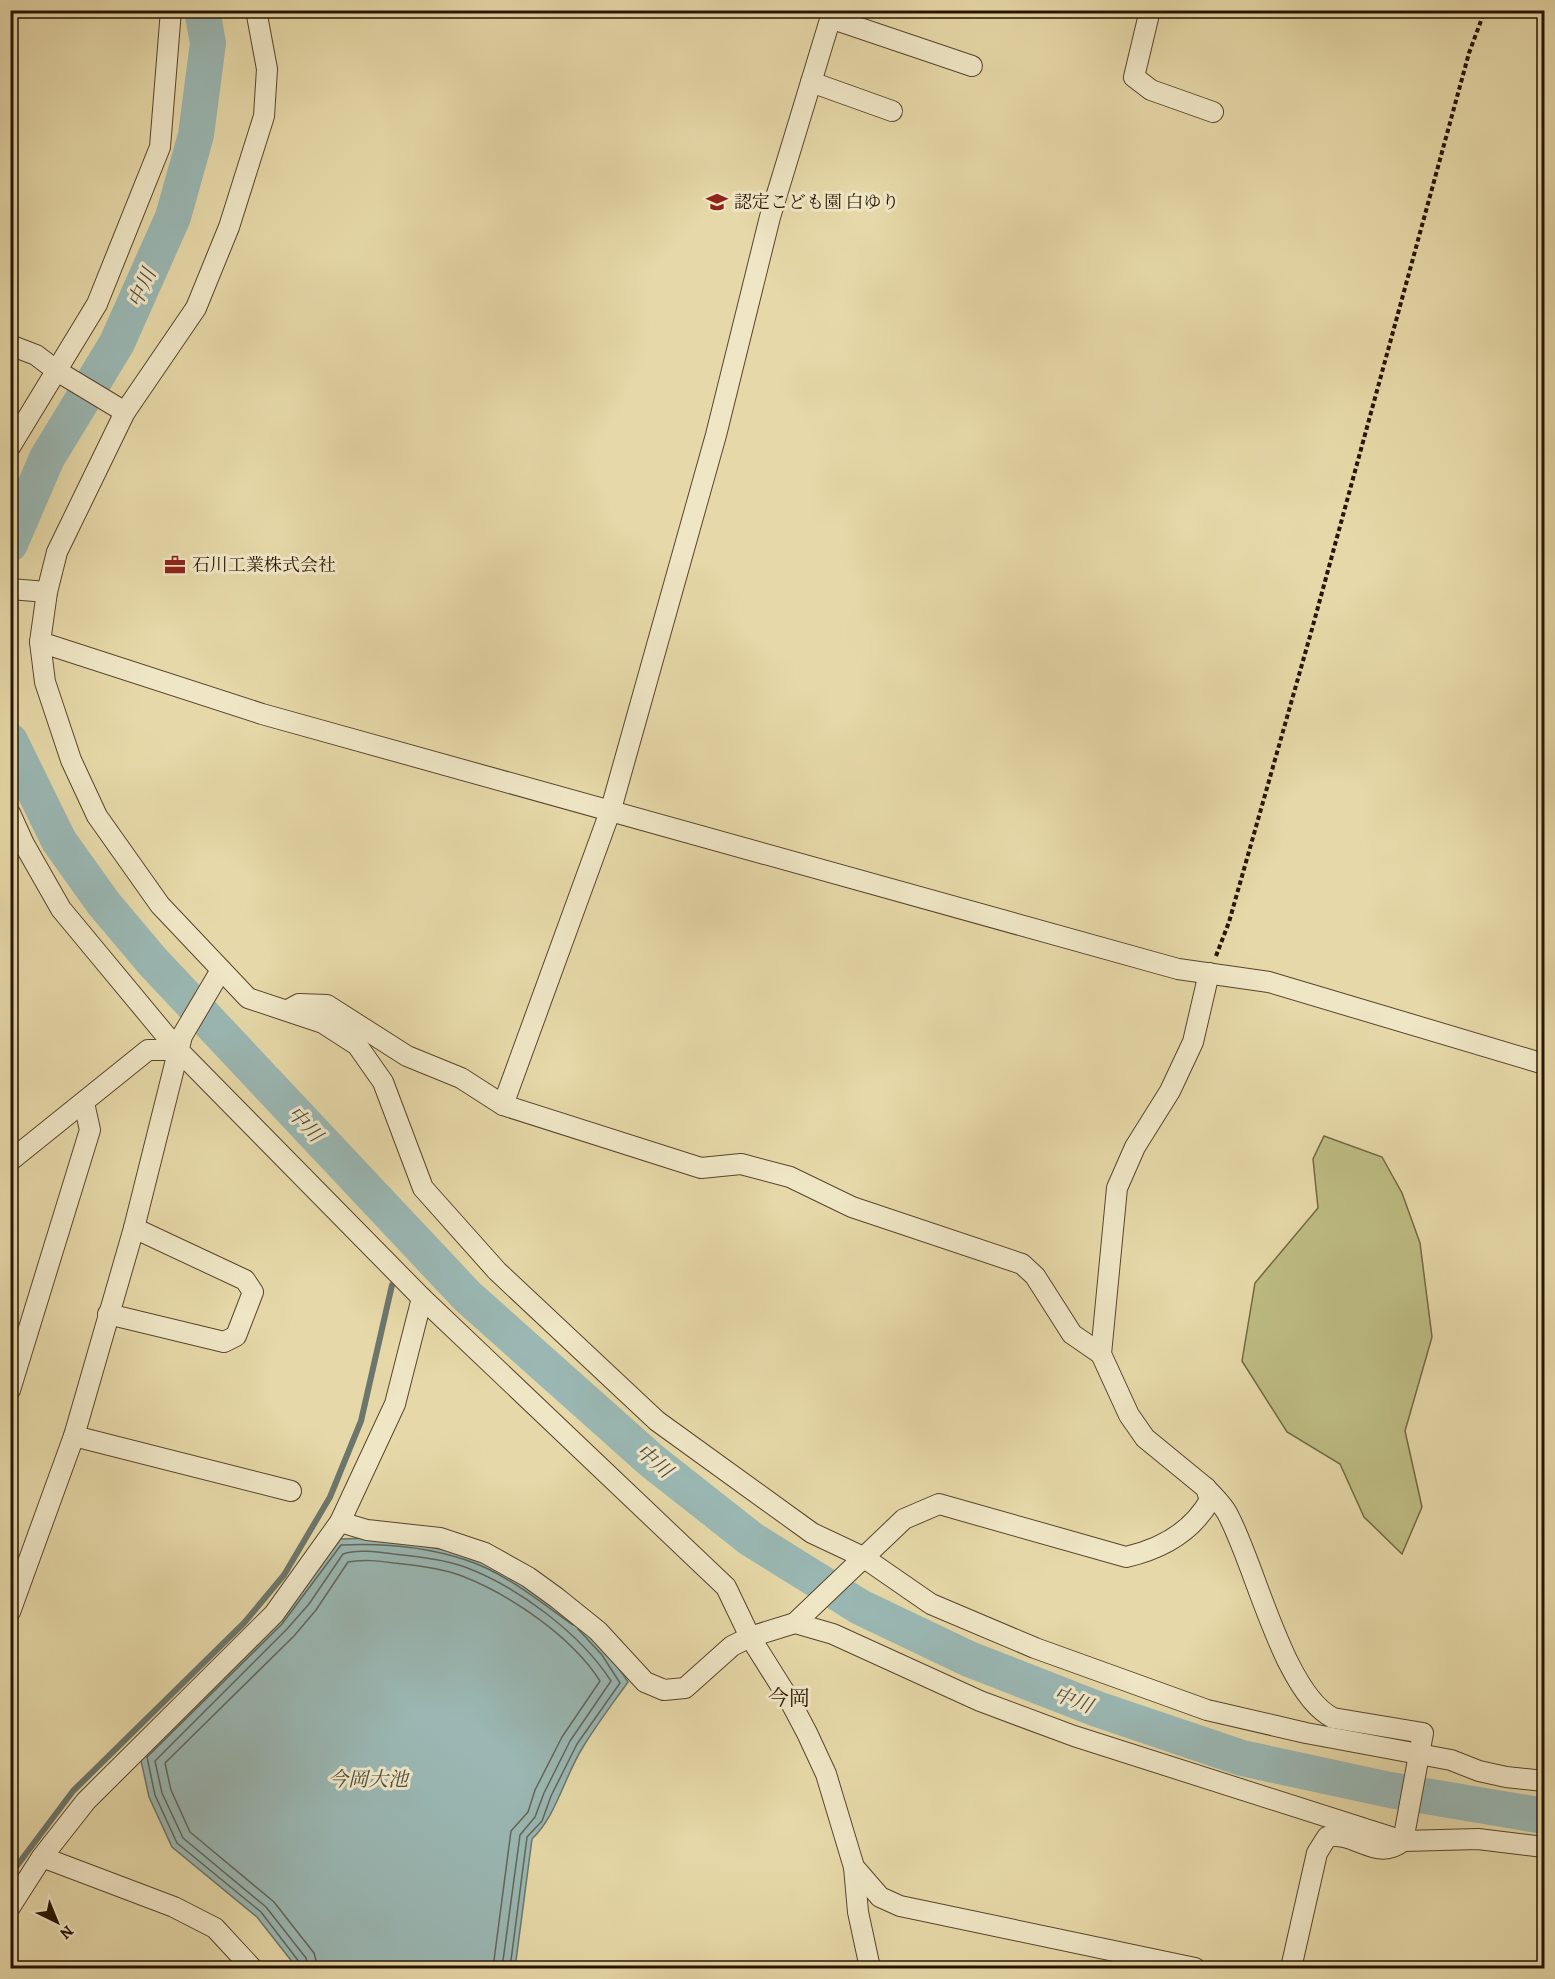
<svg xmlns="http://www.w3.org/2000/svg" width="1555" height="1979" viewBox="0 0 1555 1979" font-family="Alegreya,'Noto Serif JP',serif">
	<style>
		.green { fill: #bdbc82; stroke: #726842; stroke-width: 1.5 }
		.water { fill: #9ab7b3; stroke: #6c766c; stroke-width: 1.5 }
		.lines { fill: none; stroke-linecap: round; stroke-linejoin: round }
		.shore { stroke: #61665a; stroke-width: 1.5 }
		.stream { stroke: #6c766c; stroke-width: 6 }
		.river { stroke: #9ab7b3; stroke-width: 36 }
		.minor-casing { stroke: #58452b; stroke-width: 22 }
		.path { stroke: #281401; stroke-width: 4; stroke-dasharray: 4.5 3; stroke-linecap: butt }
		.minor { stroke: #efe6c6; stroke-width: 20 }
		.labels { text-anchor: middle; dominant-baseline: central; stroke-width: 6; stroke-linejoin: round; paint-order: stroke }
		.poi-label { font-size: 18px; fill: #281401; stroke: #efe6c6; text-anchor: start }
		.water-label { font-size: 20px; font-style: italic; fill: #504d3f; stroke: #efe6c6 }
		.quarter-label { font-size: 21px; fill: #281401; stroke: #efe6c6 }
	</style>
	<rect width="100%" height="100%" fill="#e6d8a8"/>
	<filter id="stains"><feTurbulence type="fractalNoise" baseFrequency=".00333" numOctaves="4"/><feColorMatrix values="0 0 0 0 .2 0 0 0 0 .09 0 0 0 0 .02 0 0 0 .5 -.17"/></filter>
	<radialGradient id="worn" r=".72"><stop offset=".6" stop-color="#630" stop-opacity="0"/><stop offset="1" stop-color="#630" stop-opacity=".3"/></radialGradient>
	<polygon class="green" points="1324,1136 1382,1157 1402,1193 1420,1243 1432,1337 1405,1431 1422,1507 1402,1554 1364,1517 1340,1464 1287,1432 1242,1361 1255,1283 1318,1208 1313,1159"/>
	<path class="water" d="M377,1538L468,1554L525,1584L580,1623L607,1651L628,1682C613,1703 597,1724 583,1747C564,1777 557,1815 532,1839L515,1968H297L257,1917L172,1847L149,1797L140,1756L339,1539Z"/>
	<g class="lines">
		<g class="shore">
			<path d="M301,1968L300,1963L261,1912L177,1843L155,1795L147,1757L282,1624L341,1545C382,1543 427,1547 466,1560C504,1572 540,1602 573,1625"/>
			<path d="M309,1968L306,1958L266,1907L183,1838L162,1793L155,1761L287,1629L309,1604L343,1554C357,1549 378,1552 393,1554C415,1556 443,1559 465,1567C518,1587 580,1633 611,1681L570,1741L544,1793L535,1817L520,1835L502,1968"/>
			<path d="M318,1968L314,1953L274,1902L190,1832L171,1790L165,1763L294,1636L316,1610L348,1562C363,1559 379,1561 394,1563C415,1565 442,1568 462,1576C511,1595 572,1637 600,1681L562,1737L535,1790L528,1812L511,1831L493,1968"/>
			<polyline points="510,1968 527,1837 542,1821 551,1796 577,1744 620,1683 602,1655 578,1629"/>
		</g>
		<g class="stream">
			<polyline points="400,1245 403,1228"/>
			<polyline points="10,1875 73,1791 244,1623 284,1575 330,1497 361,1421 392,1285"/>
		</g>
		<g class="river">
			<polyline points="10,544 47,458 117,343 173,217 196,135 208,43 202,10"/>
			<polyline points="10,741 59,841 104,904 153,962 467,1296 652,1461 751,1539 860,1607 969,1659 1097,1709 1242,1758 1390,1790 1544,1816"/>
		</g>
		<defs>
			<g id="minor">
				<polyline points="256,10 267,69 264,116 229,227 196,308 125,412 57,552 47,592 40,642 45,682 71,760 97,816 160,905 248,998 323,1023 357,1045 383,1082 423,1188 497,1271 657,1421 812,1533 863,1557 931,1604 1035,1648 1207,1710 1306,1733 1451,1760 1479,1771 1506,1777 1544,1781"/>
				<polyline points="1150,10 1134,77 1151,90 1213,112"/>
				<polyline points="830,18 972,66"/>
				<polyline points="811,82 892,111"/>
				<polyline points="10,345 36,355 57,371 125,412"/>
				<polyline points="10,447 97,304 160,147 171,10"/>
				<polyline points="10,589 47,592"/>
				<polyline points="40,642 262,714 1178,969 1269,982 1544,1064 1544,1061"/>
				<polyline points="10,813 24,844 61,909 178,1050 422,1298 726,1587 750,1637 789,1699 807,1733 826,1774 854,1867 880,1897 900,1906 1195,1968"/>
				<polyline points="288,1010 299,1004 327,1005 407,1056 461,1078 503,1105 701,1168 741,1164 790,1177 852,1207 1022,1264 1035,1276 1072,1334 1101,1354"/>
				<polyline points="503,1105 611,809 716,435 770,217 833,10"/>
				<polyline points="10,1161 148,1050 178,1050"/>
				<polyline points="108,1314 224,1342 236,1336 253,1292 245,1280 134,1228"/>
				<polyline points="10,1390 90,1130 84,1103"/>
				<polyline points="74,1436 291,1491"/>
				<path d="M1206,1488C1213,1496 1222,1504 1227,1513C1255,1563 1283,1693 1333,1718L1423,1733L1403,1841C1376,1863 1355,1830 1327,1837L1317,1853L1291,1968"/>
				<path d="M340,1522L367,1530L440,1538L485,1553L528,1577L557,1598L598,1631L645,1682L664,1690L685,1688L732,1646L750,1637L795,1623L904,1519L939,1504L1126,1557C1161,1549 1192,1532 1210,1500L1206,1488L1145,1438L1129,1415L1101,1354L1117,1188L1135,1147L1170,1091L1193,1042L1209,973"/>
				<polyline points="10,1612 74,1436 134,1228 182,1036 221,970"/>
				<polyline points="795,1623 833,1634 980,1701 1074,1736 1403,1841 1478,1839 1544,1847"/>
				<polyline points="42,1857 174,1907 215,1928 252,1968"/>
				<polyline points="854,1867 858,1912 870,1968"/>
				<polyline points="10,1907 42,1857 86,1801 274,1614 340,1522 395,1404 422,1298"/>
			</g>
		</defs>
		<use href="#minor" class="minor-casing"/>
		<polyline class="path" points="1216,956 1229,922 1312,629 1469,53 1485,10"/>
		<use href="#minor" class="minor"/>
	</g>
	<defs>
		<symbol id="school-bare" viewBox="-9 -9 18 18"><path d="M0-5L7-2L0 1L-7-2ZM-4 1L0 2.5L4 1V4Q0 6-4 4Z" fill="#8f2418" stroke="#efe6c6" stroke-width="2.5" paint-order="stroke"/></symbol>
		<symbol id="office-bare" viewBox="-9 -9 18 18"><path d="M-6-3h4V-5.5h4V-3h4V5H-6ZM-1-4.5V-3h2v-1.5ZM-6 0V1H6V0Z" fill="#8f2418" stroke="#efe6c6" stroke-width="2.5" paint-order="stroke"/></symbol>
	</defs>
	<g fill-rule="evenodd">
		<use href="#school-bare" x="702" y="187" width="30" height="30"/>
		<use href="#office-bare" x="160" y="550" width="30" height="30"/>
	</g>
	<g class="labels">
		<g class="poi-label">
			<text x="734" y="202">認定こども園 白ゆり</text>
			<text x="192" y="565">石川工業株式会社</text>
		</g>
		<g class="water-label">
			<text transform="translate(142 288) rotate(-66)">中川</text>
			<text transform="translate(305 1124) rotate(47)">中川</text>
			<text transform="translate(654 1461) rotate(40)">中川</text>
			<text transform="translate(1073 1700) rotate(21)">中川</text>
			<text x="368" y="1779">今岡大池</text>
		</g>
		<g class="quarter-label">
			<text x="789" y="1698">今岡</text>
		</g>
	</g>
	<rect width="1555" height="1979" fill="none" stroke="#e6d8a8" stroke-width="36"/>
	<rect x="12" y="12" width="1531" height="1955" fill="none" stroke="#281401" stroke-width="3"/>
	<rect x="18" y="18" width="1519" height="1943" fill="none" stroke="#281401" stroke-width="1.5"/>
	<g transform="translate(57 1922) rotate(137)" stroke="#efe6c6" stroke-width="4.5" paint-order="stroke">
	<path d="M0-4.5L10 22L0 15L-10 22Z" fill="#281401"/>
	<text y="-9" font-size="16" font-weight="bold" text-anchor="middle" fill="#281401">N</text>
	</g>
	<rect width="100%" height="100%" filter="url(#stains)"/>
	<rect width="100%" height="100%" fill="url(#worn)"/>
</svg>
